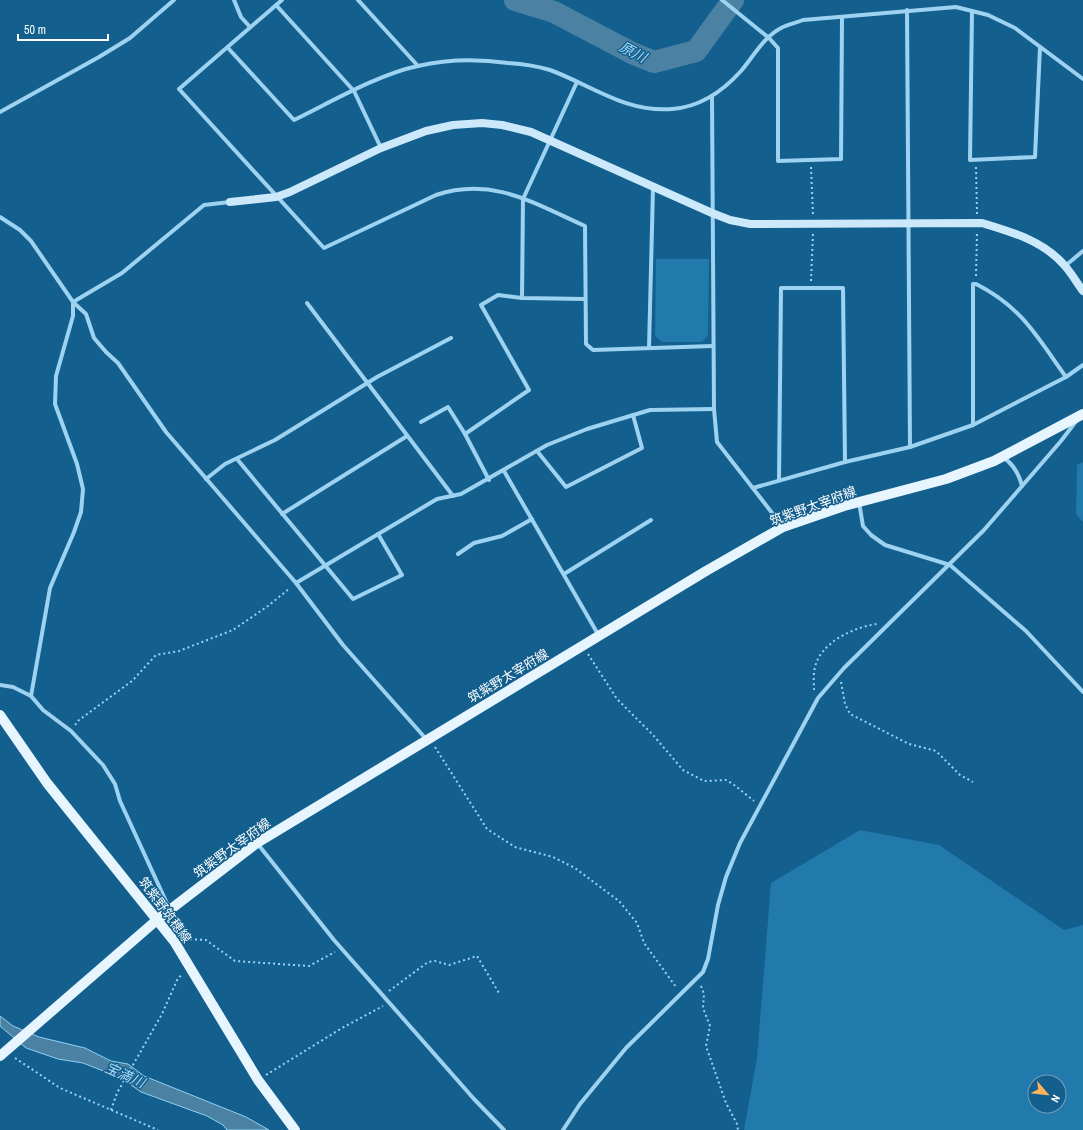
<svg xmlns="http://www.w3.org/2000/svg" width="1083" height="1130" viewBox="0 0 1083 1130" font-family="'Archivo Narrow','Noto Sans JP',sans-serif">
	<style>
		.green { fill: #2279ab; fill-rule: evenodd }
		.water { fill: #4b81a2; stroke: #8fd0f4 }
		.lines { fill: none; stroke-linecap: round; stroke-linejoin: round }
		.river { stroke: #4b81a2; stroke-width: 22 }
		.path { stroke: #9dd2f1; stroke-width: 2; stroke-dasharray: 2 3; stroke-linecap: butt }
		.street { stroke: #9dd2f1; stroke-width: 4 }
		.secondary { stroke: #cbe9fb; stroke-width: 8 }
		.primary { stroke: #e7f5ff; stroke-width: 10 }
		.labels { text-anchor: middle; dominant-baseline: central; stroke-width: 3; stroke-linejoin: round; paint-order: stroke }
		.street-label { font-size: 13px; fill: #fff; stroke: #135f8e }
		.water-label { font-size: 14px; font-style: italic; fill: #a9dbf8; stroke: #135f8e }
	</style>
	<rect width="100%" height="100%" fill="#135f8e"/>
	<g class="green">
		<polygon points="656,259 709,259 708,336 702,342 662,342 655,336"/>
		<polygon points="1083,462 1083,522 1076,514 1077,465"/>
		<path d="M860,830L939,845L1064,930L1083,925V1130H744L757,1058L771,883ZM1035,1082H1059V1106H1035Z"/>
	</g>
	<polygon class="water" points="0,1016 13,1026 39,1037 85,1048 111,1061 128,1064 144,1076 246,1117 269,1130 227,1130 223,1125 207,1116 141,1092 121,1078 83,1063 58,1059 26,1048 0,1026"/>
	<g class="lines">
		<polyline class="river" points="515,0 554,12 632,53 654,62 696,51 733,0"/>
		<g class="path">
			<polyline points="811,167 813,215"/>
			<polyline points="976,167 977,214"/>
			<polyline points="976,276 977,233"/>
			<polyline points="811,281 813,233"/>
			<polyline points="588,654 617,699 653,735 683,770 704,781 726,780 733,784 754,801"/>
			<polyline points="841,682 845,704 850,714 909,744 936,751 960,775 973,782"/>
			<path d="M814,690C814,683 813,674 815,667C821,642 854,627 877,624"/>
			<polyline points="75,725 79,720 132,681 156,655 179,651 233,630 268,606 290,588"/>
			<polyline points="435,747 487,829 515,847 553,857 575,868 619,901 637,923 644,943 676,987"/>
			<polyline points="185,939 206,940 235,961 309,966 335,952"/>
			<polyline points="701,986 704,994 703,1008 710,1026 706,1046 726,1103 737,1124 738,1130"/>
			<polyline points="389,991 428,962 435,961 449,965 477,956 499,993"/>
			<polyline points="15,1058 60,1088 158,1130"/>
			<polyline points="266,1075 342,1028 383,1006"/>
			<polyline points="111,1110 117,1093 162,1014 178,978 182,975"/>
		</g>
		<g class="street">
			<polyline points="234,0 241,17 250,27"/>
			<path d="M282,0L179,89L324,248L436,195C493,176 535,204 585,226L586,344L593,350L713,346"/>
			<polyline points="358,0 418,66"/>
			<polyline points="722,0 769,38 778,48 778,161 841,159 842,18"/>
			<polyline points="276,5 354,91 381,148"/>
			<polyline points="907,10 910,447"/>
			<polyline points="972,11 970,160 1035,157 1040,47"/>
			<path d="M228,48L294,120C331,102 379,74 418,66C448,59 478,59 508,63C522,64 537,66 550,70C591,85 626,113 672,109C700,107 723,91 741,71C754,56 764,36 783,27C789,24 796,23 803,20L956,7L988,15L1015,28L1083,79"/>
			<polyline points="577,82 523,199 522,298 585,299"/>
			<polyline points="712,97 714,409 717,442 783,527"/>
			<polyline points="0,112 99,57 130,38 174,0"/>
			<polyline points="0,217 20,230 31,241 73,302 86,314 94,338 106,352 118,363 166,432 296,583 343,645 427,740"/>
			<polyline points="1065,266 1083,251"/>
			<polyline points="73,302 122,273 204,205 230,202"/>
			<polyline points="307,303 453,496"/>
			<polyline points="649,348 653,188"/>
			<polyline points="421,422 448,407 465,434 489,480"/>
			<path d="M973,425V284H976C1022,307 1037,337 1066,377"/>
			<polyline points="465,434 529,390 481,305 498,295 522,298"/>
			<polyline points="537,451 566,487 642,448 633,415"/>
			<path d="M1003,457C1013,464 1019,474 1022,486"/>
			<polyline points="237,459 353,599 402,575 378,534"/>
			<polyline points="504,471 599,636"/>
			<polyline points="206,479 225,464 275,440 377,377 451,338"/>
			<polyline points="779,480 781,288 843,288 845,462"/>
			<polyline points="753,488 845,462 910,447 973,425 1066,377 1083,365"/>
			<polyline points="859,502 863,526 871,535 885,545 950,565 1026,631 1083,692"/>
			<polyline points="282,514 407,436"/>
			<polyline points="458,554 474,543 502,536 532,519"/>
			<polyline points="564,574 651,520"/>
			<polyline points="296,583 437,499 461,494 547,445 587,429 650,410 714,409"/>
			<polyline points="0,685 13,687 31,696 43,710 71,731 103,765 115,784 120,801 170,910"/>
			<polyline points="31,696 50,588 74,532 81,512 83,489 77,464 55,404 56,376 73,316 73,302"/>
			<polyline points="257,843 334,940 474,1099 504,1130"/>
			<polyline points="563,1130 580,1104 626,1048 703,972 708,959 718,905 726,877 740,843 818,698 844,668 984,530 1061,441 1077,420"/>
		</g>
		<path class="secondary" d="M230,202L276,197L290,192L381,148L426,131L453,125L482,123L502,125L531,132L712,213L730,220L750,224L982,223C1012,232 1044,241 1065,266C1072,274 1077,283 1083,291"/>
		<g class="primary">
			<polyline points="0,715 47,783 174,941 258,1080 295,1130"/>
			<polyline points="0,1056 158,919 257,843 706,571 783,527 844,506 946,479 994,461 1083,414"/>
		</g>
	</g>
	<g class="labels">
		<g class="street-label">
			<text transform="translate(813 506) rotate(-20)">筑紫野太宰府線</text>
			<text transform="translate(508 676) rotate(-31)">筑紫野太宰府線</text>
			<text transform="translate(232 848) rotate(-36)">筑紫野太宰府線</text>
			<text transform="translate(165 910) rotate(53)">筑紫野筑穂線</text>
		</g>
		<g class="water-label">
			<text transform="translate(633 52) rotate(27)">原川</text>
			<text transform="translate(125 1075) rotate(24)">宝満川</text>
		</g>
	</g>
	<g transform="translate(1047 1094) rotate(118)"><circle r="19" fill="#135f8e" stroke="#719fbb"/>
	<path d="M0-3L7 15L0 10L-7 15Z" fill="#ffb35d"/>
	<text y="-6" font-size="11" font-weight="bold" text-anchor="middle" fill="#ffffff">N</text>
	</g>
	<path d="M18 34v6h90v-6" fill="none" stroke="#ffffff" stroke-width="2"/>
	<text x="24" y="34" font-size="12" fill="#ffffff" stroke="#135f8e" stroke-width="3" paint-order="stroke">50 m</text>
</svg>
